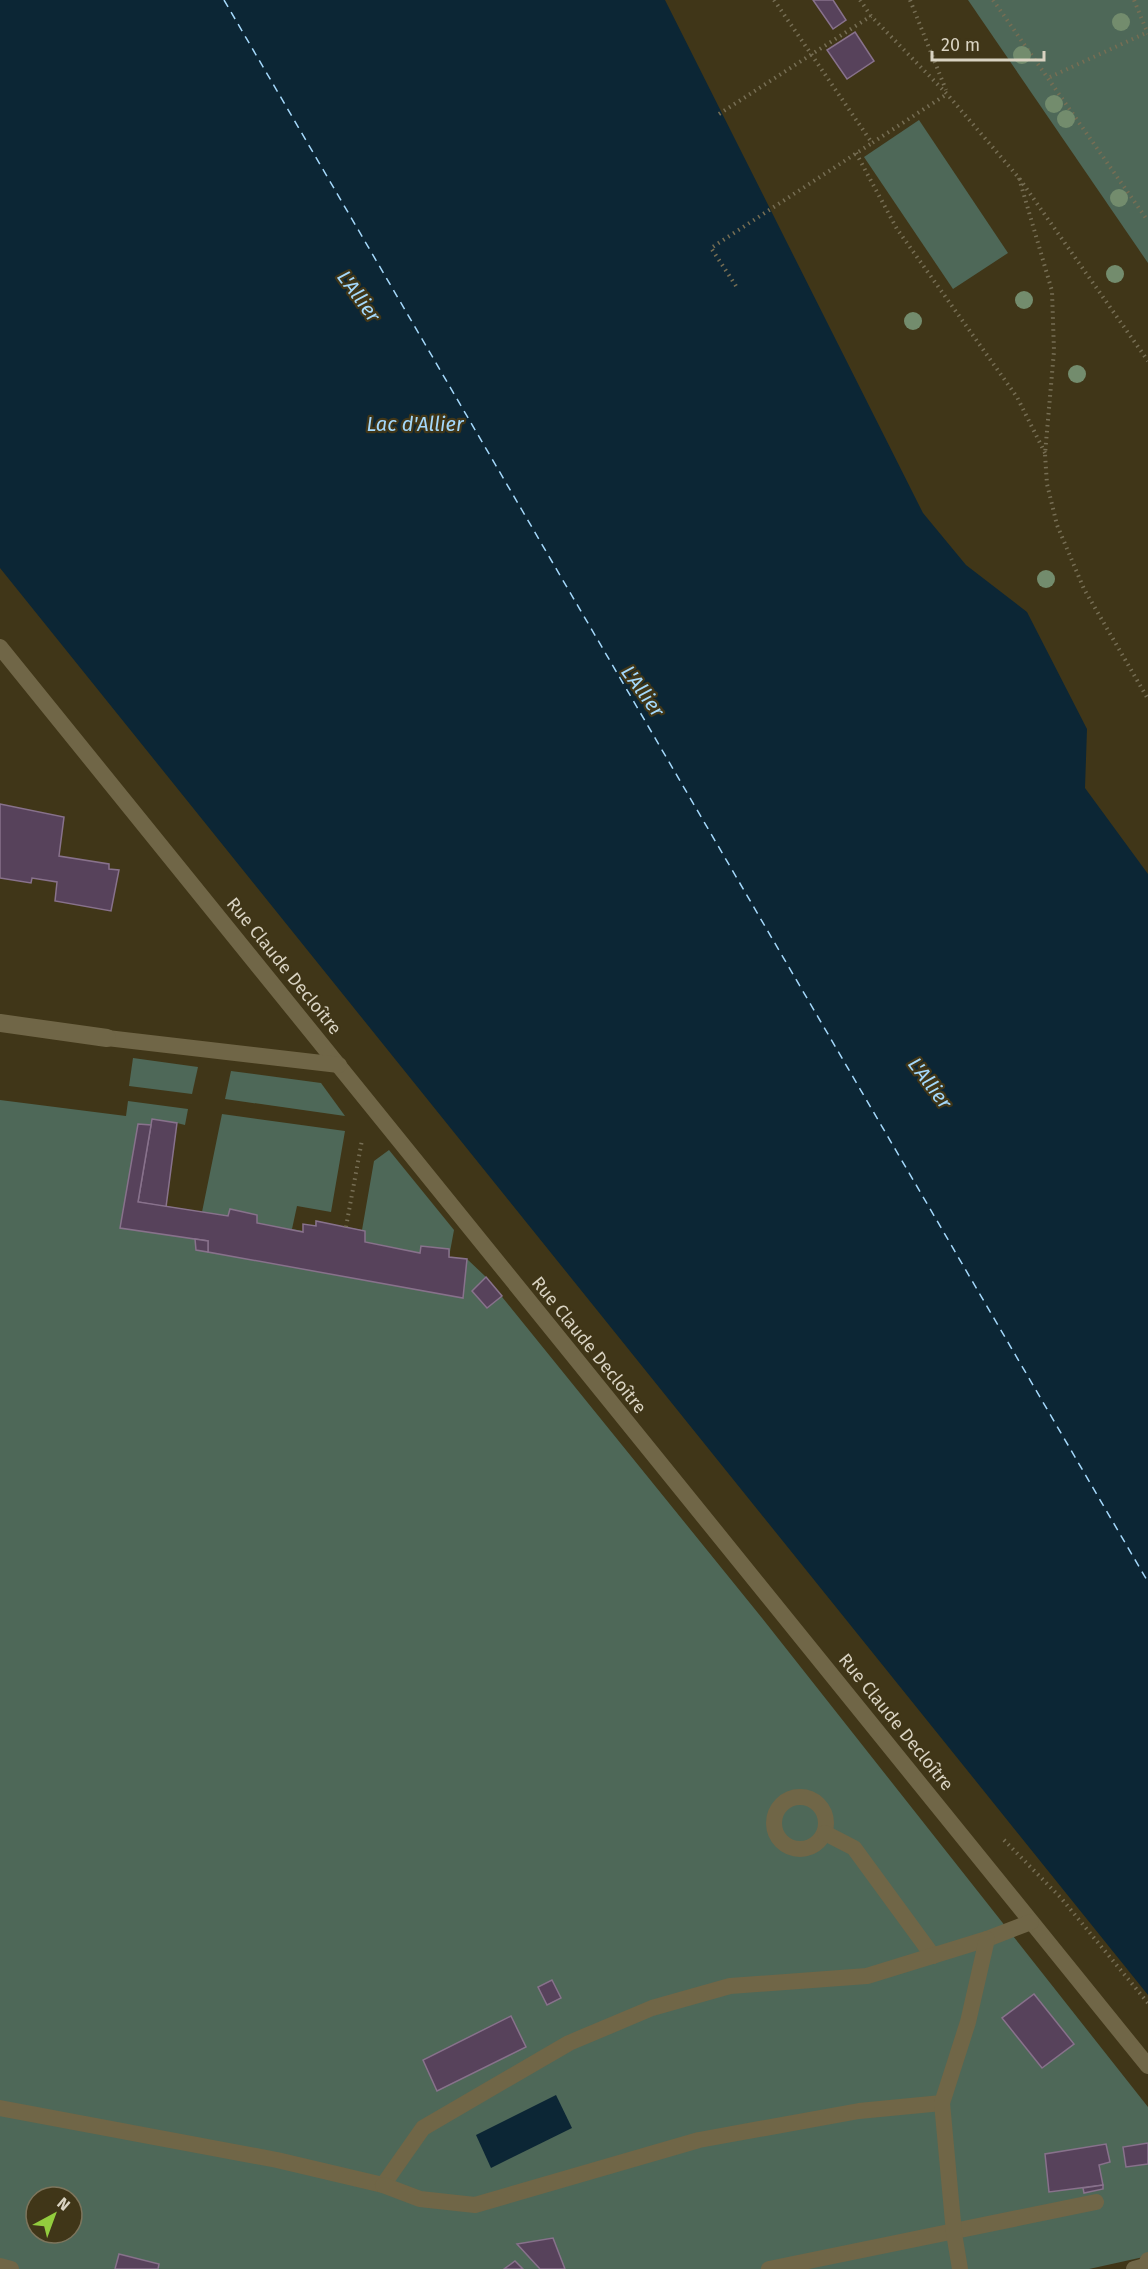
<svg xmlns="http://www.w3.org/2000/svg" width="1148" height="2269" viewBox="0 0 1148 2269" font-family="'Fira Sans',sans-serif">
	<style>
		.green { fill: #4e6858; fill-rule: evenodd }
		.water { fill: #0c2635 }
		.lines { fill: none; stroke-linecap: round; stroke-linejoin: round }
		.ferry { stroke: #a4d8fb; stroke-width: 1.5; stroke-dasharray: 8 6; stroke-linecap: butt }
		.building { fill: #57425b; stroke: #88728c; stroke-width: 1.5 }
		.path { stroke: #766e54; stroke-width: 4; stroke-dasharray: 1.5 4.5; stroke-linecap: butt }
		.lane { stroke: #706647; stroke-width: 16 }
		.street { stroke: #706647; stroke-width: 18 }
		.tree { fill: #738c6d }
		.labels { text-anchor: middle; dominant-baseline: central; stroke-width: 4.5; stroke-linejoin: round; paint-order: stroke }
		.street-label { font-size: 18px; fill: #d9d3c2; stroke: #403618 }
		.water-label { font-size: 20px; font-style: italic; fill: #a4d8fb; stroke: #403618 }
	</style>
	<rect width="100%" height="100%" fill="#403618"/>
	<g class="green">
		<polygon points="968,0 1148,0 1148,263"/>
		<polygon points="919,120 1008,253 953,289 864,157"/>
		<polygon points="133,1058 198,1067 192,1094 129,1086"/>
		<polygon points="231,1071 321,1083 345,1116 225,1099"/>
		<path d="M0,1100L126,1116L128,1101L188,1109L185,1125L177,1123L166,1206L202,1212L222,1114L345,1131L331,1212L297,1206L292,1229L303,1231V1224L315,1226L316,1221L362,1230L374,1161L389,1150L454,1230L449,1257L467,1259L486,1277L762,1618L1148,2107V2256L1089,2269H0ZM36,2197H72V2233H36Z"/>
	</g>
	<g class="water">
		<polygon points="0,0 665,0 923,513 966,565 1027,612 1087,729 1085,788 1148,874 1148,1995 0,568"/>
		<polygon points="556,2095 572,2128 491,2168 476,2135"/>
	</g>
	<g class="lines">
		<polyline class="ferry" points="224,0 1148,1582"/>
	</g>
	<g class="building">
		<polygon points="813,0 833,0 846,20 833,29"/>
		<polygon points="855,32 874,61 847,79 827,50"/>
		<polygon points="0,804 64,817 59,856 109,864 109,869 119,870 111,911 55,901 57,882 32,878 31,883 0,878"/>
		<polygon points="152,1119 177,1123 166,1207 138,1202"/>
		<polygon points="138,1124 151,1125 138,1202 228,1216 230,1209 257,1215 257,1223 303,1232 303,1224 316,1226 316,1221 365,1231 365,1242 420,1253 421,1246 449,1249 449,1257 467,1259 463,1298 208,1252 208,1241 120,1228"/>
		<polygon points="195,1239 208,1241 208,1252 196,1250"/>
		<polygon points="486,1277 502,1296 487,1308 472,1291"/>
		<polygon points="552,1980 561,1998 547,2005 538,1987"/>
		<polygon points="1034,1994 1074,2044 1042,2068 1002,2018"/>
		<polygon points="511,2016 526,2047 437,2091 423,2060"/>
		<polygon points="1148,2143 1148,2164 1126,2167 1123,2147"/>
		<polygon points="1106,2144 1110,2162 1099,2165 1103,2185 1049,2192 1045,2154"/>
		<polygon points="1103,2185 1103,2189 1084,2193 1083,2188"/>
		<polygon points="553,2238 565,2269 540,2269 517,2244"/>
		<polygon points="119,2254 159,2264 158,2269 115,2269"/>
		<polygon points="515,2261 523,2269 504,2269"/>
	</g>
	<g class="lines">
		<g class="path">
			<polyline points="774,0 872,143 947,94"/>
			<polyline points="860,0 871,16 947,94 1019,178 1148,361"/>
			<polyline points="910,0 946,90"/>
			<polyline points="993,0 1148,221"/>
			<polyline points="1134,0 1148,34"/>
			<polyline points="1050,77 1148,32"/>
			<polyline points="719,114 871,16"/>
			<polyline points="856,153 897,229 1017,397 1045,453"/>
			<polyline points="1019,178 1052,291 1054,351 1045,454 1047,484 1057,525 1084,589 1148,699"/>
			<polyline points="736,286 711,248 872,143"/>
			<polyline points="346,1227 362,1140"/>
			<polyline points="1004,1840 1061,1898 1148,2003"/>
		</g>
		<g class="lane">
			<polyline points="0,647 1148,2066"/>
			<polyline points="107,1038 339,1065"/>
			<circle cx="800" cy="1823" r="26"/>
			<polyline points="825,1833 854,1848 933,1956"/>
			<polyline points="0,2108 277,2160 383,2185 423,2128 569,2043 652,2008 730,1986 867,1976 987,1939 1031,1922"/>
			<polyline points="383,2185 420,2199 475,2205 699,2140 859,2111 942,2103"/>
			<polyline points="0,2266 11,2269"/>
			<polyline points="769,2269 1096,2202"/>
			<polyline points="960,2269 954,2233 942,2103 968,2022 987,1939"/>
			<polyline points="1134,2269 1145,2266 1148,2260"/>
		</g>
		<polyline class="street" points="0,1023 107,1038"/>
	</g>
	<g class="tree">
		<circle cx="1121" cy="22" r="9"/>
		<circle cx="1022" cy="55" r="9"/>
		<circle cx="1054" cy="104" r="9"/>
		<circle cx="1066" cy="119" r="9"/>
		<circle cx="1119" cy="198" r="9"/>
		<circle cx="1115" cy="274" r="9"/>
		<circle cx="1024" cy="300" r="9"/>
		<circle cx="913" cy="321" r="9"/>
		<circle cx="1077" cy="374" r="9"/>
		<circle cx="1046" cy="579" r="9"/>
	</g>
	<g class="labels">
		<g class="street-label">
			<text transform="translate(284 966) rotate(51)">Rue Claude Decloître</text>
			<text transform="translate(589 1345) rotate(51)">Rue Claude Decloître</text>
			<text transform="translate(896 1722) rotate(51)">Rue Claude Decloître</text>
		</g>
		<g class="water-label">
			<text transform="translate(359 296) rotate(54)">L'Allier</text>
			<text x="415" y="424">Lac d'Allier</text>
			<text transform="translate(643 691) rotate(54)">L'Allier</text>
			<text transform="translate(930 1083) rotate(53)">L'Allier</text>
		</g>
	</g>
	<g transform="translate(54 2215) rotate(41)"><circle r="28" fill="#403618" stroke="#7d755c" stroke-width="1.5"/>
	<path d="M0-4.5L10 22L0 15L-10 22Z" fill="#93cd3e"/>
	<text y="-9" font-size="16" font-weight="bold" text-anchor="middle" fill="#d9d3c2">N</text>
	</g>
	<path d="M932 51v9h112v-9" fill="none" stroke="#d9d3c2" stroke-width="3"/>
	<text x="941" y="51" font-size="18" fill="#d9d3c2" stroke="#403618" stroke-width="4.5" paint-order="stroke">20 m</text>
</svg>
